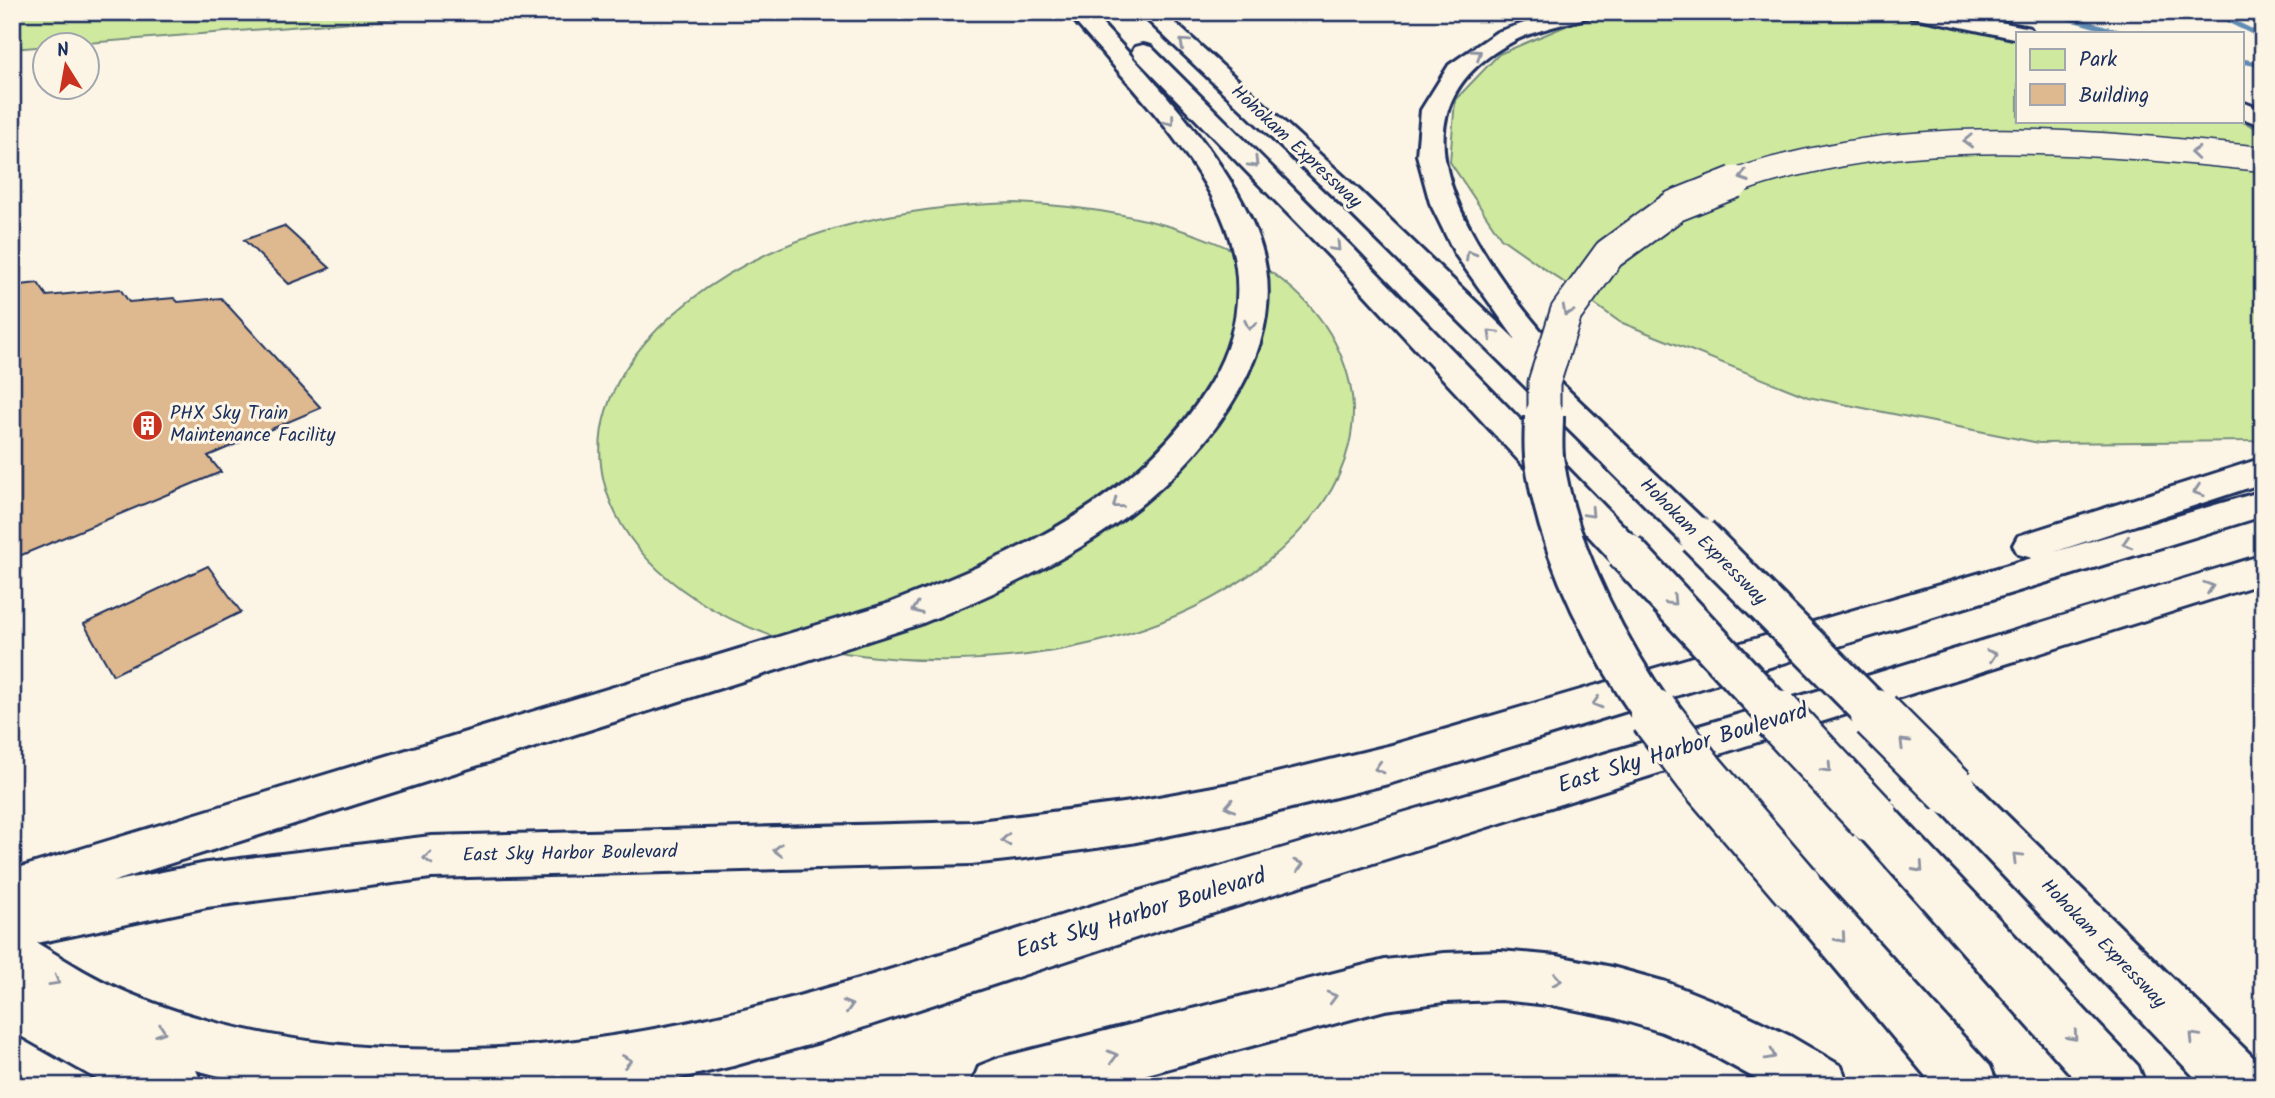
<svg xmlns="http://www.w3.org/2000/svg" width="2275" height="1098" viewBox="0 0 2275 1098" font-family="Kalam,sans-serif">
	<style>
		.green { fill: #cfe99f; stroke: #758c7e; stroke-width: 2 }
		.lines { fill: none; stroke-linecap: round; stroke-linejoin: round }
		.stream { stroke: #608cb4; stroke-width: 5 }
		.building { fill: #deb88f; stroke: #1b2f5e; stroke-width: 2 }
		.highway-casing { stroke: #1b2f5e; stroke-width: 6 }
		.highway { fill: #fcf5e5; fill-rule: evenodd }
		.highway-bridge-far3-casing { stroke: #1b2f5e; stroke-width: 27; stroke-linecap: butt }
		.highway-bridge-far2-casing { stroke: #1b2f5e; stroke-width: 35; stroke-linecap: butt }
		.highway-bridge-far1-casing { stroke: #1b2f5e; stroke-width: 44; stroke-linecap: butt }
		.highway-bridge-casing { stroke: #1b2f5e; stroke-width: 55; stroke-linecap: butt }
		.highway-bridge-far3 { stroke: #fcf5e5; stroke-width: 24 }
		.highway-bridge-far2 { stroke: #fcf5e5; stroke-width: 31 }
		.highway-bridge-far1 { stroke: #fcf5e5; stroke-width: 38 }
		.highway-bridge { stroke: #fcf5e5; stroke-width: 50 }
		.oneway { stroke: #8c92a2 }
		.labels { text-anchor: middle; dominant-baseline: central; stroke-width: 6; stroke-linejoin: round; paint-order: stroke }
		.street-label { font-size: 19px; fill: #1b2f5e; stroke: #fcf5e5 }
		.poi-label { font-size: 19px; fill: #1b2f5e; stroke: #fcf5e5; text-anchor: start }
		.near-street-label { font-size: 23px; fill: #1b2f5e; stroke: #fcf5e5 }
	</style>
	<rect width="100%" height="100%" fill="#fcf5e5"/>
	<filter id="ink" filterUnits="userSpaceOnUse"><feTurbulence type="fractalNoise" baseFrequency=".0143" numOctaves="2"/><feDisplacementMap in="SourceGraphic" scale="14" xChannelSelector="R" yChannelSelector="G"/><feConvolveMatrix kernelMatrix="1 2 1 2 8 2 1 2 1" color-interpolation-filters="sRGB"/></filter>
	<g filter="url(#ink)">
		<g class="green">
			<polygon points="12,12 477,12 12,49"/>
			<polygon points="1637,12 1860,12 1902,16 2018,40 2018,121 2241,121 2263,131 2263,439 2256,441 2039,443 1808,397 1620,322 1501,238 1450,162 1455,100 1499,54 1573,23"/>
			<path d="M1016,203C1137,208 1318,244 1350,384C1359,424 1347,469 1323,503C1218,649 982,682 817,648C634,610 507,445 688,302C780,229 902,206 1016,203Z"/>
		</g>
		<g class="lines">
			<g class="stream">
				<polyline points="1420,12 1423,12"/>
				<polyline points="2048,12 2122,33"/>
				<polyline points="2222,17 2263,37"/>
				<polyline points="2242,61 2263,65"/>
			</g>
		</g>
		<g class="building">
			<polygon points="284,226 330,268 289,284 244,240"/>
			<polygon points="38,283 47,296 120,289 129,302 174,298 178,302 221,298 321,408 208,456 221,472 12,559 12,286"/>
			<polygon points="208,566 241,612 113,675 84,624"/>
		</g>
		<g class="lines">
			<defs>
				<g id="highway">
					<path d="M1068,12H1091C1147,73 1238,167 1261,246C1276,296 1265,344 1240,389C1172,512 1044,574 918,625L112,882L207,863L431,836L971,822L1131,802L1235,783L1392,745L2032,558L2018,554L2013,545L2018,536L2263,458V483L2054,552L2263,491V516L1392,783L1235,822L1131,843L1025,858L971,864L431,878L207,907L37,943C67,961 96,980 128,993C235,1038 356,1053 471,1049C709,1043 933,953 1159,885C1389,816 1620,750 1851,681C1988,639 2125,596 2263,555V583L1157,931L819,1042L733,1066L646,1086H258L196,1070L203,1086H109L12,1031V870L890,603C1011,556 1142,500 1211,382C1242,329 1246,272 1221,215C1196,160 1153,110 1113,65C1099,47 1081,31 1068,12Z"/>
					<path d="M1139,12H1163L1360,191L1516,340L1455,254L1430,203L1417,155L1421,110L1449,65L1497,32L1558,12H1591L1588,17C1563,25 1534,30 1512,42C1392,105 1454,216 1515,298C1529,318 1547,336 1561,356L1556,363L1542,365L1711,527L1717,536L1711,545L1698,549L1685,545L1340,203Z"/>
					<polygon points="1907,12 1951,12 2030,28 2033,33 2018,33 2018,39 1918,18 1910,17"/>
					<polygon points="1143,45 1151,47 1353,248 1639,542 1644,551 1639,560 1625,564 1611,560 1333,260 1135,57 1132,52 1135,47"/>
					<polygon points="2242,102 2263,110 2263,126 2242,118"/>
					<polygon points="1952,772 1968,777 2262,1066 2263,1086 2203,1086 1936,805 1929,791 1936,777"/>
					<polygon points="1873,798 1890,804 2138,1066 2146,1086 2081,1086 1856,832 1849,818 1856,804"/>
					<polygon points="1796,864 1813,871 1990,1066 1998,1086 1934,1086 1779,901 1771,886 1779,871"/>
					<polygon points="1501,951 1557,956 1612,967 1666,982 1738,1011 1790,1036 1841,1066 1849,1086 1769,1086 1700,1048 1662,1032 1612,1017 1557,1006 1501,1000 1444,1002 1385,1010 1103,1086 971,1086 979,1066 999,1058 1385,960 1444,953"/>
				</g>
			</defs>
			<use href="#highway" class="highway-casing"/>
			<use href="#highway" class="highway"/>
			<defs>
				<path id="highway-bridge-far3" d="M1731,184C1761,171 1791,165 1823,158C1968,128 2116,145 2263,159"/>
				<polyline id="highway-bridge-far2" points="1544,418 1544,383 1566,313 1609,254 1675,206 1735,182"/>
				<g id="highway-bridge-far1">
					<path d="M1544,416C1544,431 1542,449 1545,464C1559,554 1605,643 1656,717"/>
					<polyline points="1698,536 1878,717"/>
					<polyline points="1625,551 1779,717"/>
				</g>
				<g id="highway-bridge">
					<polyline points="1655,715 1700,774 1796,886"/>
					<polyline points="1777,715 1873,818"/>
					<polyline points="1876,715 1952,791"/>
				</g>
			</defs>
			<use href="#highway-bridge-far3" class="highway-bridge-far3-casing"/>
			<use href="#highway-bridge-far2" class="highway-bridge-far2-casing"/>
			<use href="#highway-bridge-far1" class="highway-bridge-far1-casing"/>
			<use href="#highway-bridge" class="highway-bridge-casing"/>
			<use href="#highway-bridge-far3" class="highway-bridge-far3"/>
			<use href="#highway-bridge-far2" class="highway-bridge-far2"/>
			<use href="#highway-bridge-far1" class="highway-bridge-far1"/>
			<use href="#highway-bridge" class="highway-bridge"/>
		</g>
		<defs><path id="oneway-chevron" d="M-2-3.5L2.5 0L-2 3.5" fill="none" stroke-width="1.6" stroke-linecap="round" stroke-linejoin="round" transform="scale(1.75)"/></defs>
		<g class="oneway">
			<use href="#oneway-chevron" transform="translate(1184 43) rotate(-138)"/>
			<use href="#oneway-chevron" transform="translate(1477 54) rotate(-35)"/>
			<use href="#oneway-chevron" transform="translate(1170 121) rotate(52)"/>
			<use href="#oneway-chevron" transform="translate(1968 141) rotate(178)"/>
			<use href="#oneway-chevron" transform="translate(2195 153) rotate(-175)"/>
			<use href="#oneway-chevron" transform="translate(1254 163) rotate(45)"/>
			<use href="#oneway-chevron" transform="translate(1744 177) rotate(161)"/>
			<use href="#oneway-chevron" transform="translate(1336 247) rotate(46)"/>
			<use href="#oneway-chevron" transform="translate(1470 255) rotate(-121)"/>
			<use href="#oneway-chevron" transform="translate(1567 311) rotate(118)"/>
			<use href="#oneway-chevron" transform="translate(1250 325) rotate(102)"/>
			<use href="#oneway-chevron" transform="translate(1492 334) rotate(-136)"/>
			<use href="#oneway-chevron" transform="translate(2198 491) rotate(162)"/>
			<use href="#oneway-chevron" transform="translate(1117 504) rotate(142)"/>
			<use href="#oneway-chevron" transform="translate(1590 513) rotate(47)"/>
			<use href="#oneway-chevron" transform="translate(2127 543) rotate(163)"/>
			<use href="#oneway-chevron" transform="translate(2209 587) rotate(-18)"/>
			<use href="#oneway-chevron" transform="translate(1672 601) rotate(47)"/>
			<use href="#oneway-chevron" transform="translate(917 609) rotate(159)"/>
			<use href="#oneway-chevron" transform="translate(1992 655) rotate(-18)"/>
			<use href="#oneway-chevron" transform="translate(1597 703) rotate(163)"/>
			<use href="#oneway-chevron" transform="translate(1904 743) rotate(-135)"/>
			<use href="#oneway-chevron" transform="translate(1379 768) rotate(164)"/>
			<use href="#oneway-chevron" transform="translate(1827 768) rotate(47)"/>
			<use href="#oneway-chevron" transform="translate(1230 806) rotate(168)"/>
			<use href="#oneway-chevron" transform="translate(1006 840) rotate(175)"/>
			<use href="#oneway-chevron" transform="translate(778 850) rotate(179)"/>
			<use href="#oneway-chevron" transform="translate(2017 857) rotate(-135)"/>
			<use href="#oneway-chevron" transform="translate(428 858) rotate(176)"/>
			<use href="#oneway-chevron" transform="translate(1299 865) rotate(-17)"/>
			<use href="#oneway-chevron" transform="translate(1919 868) rotate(48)"/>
			<use href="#oneway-chevron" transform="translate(1841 938) rotate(49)"/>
			<use href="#oneway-chevron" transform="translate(1557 980) rotate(9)"/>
			<use href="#oneway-chevron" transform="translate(55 981) rotate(30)"/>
			<use href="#oneway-chevron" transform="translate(1332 997) rotate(-15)"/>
			<use href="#oneway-chevron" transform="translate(848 1006) rotate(-17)"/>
			<use href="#oneway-chevron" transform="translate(161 1031) rotate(19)"/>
			<use href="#oneway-chevron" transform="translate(2073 1036) rotate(48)"/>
			<use href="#oneway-chevron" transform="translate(2194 1037) rotate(-134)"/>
			<use href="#oneway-chevron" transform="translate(1771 1055) rotate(28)"/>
			<use href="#oneway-chevron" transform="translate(1113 1056) rotate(-15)"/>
			<use href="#oneway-chevron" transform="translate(627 1061) rotate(-10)"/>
		</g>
	</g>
	<defs>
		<symbol id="building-disc" viewBox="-11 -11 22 22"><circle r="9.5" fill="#c8321e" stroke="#fcf5e5"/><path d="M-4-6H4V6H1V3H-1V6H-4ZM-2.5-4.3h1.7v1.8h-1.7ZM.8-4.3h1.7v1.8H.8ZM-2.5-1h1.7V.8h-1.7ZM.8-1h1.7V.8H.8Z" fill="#fff"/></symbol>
	</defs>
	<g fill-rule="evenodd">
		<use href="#building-disc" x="130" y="408" width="35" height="35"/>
	</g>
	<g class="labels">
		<g class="street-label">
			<text transform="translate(1296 147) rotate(43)">Hohokam Expressway</text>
			<text transform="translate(1703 542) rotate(45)">Hohokam Expressway</text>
			<text transform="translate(570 854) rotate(-1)">East Sky Harbor Boulevard</text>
			<text transform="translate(2103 944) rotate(46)">Hohokam Expressway</text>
		</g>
		<g class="poi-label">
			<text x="170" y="414">PHX Sky Train<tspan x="170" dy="22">Maintenance Facility</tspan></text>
		</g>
		<g class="near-street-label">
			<text transform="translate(1683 749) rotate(-17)">East Sky Harbor Boulevard</text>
			<text transform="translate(1141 914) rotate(-17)">East Sky Harbor Boulevard</text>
		</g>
	</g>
	<rect width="2275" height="1098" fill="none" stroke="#fcf5e5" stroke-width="42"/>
	<rect x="21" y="21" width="2233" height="1056" fill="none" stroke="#1b2f5e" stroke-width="2.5" filter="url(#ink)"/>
	<rect x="2016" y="32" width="228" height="91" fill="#fcf5e5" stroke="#a2a6af" stroke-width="2"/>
	<rect x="2030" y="49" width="35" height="21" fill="#cfe99f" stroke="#a2a6af" stroke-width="2"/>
	<text x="2079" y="66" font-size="21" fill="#1b2f5e">Park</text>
	<rect x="2030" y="84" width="35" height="21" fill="#deb88f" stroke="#a2a6af" stroke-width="2"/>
	<text x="2079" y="102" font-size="21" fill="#1b2f5e">Building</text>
	<g transform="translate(66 66) rotate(349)"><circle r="33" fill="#fcf5e5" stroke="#a2a6af" stroke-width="2"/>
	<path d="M0-5L12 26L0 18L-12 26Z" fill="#c8321e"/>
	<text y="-10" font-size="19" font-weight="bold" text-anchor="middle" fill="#1b2f5e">N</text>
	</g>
</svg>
